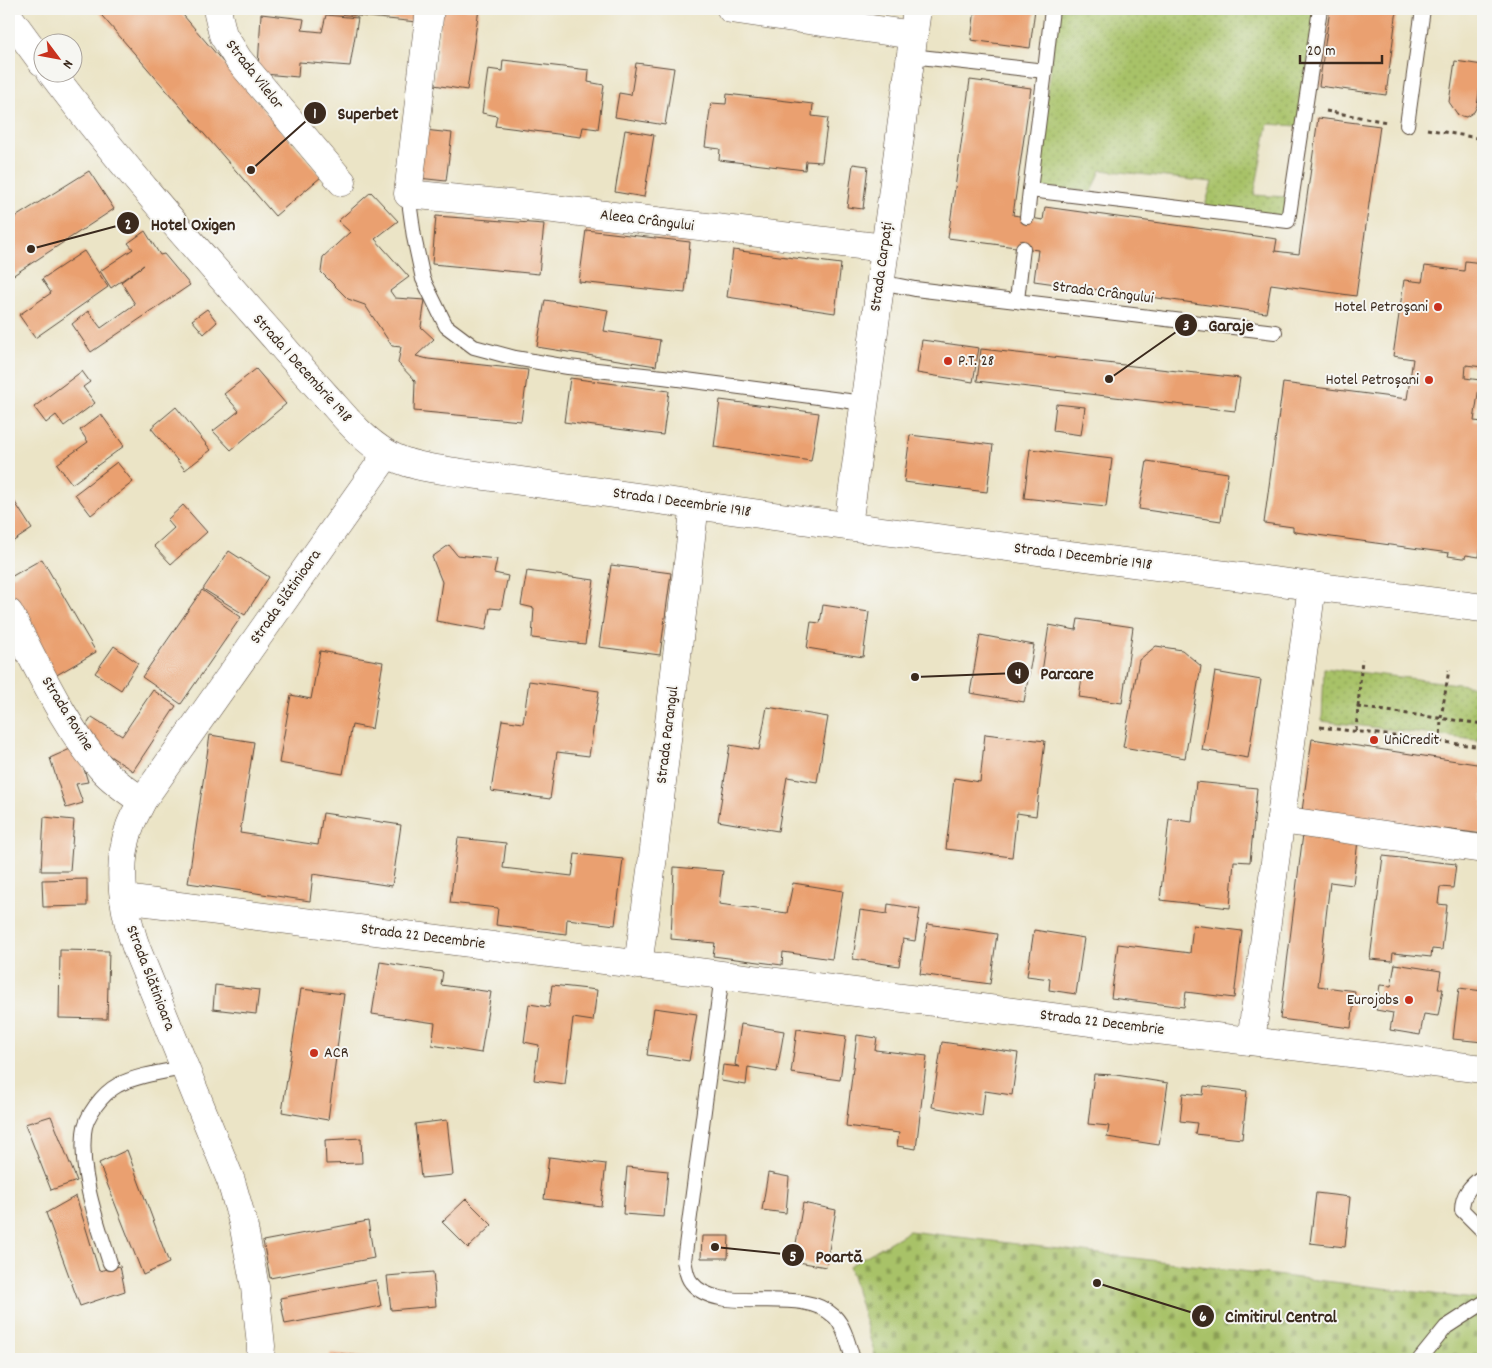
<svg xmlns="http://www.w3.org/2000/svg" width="1492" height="1368" viewBox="0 0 1492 1368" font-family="Dekko,sans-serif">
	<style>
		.grass { fill: url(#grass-dots); stroke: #727643 }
		.cemetery { fill: url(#cemetery-stones); stroke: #727643 }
		.building { fill: #eaa06f }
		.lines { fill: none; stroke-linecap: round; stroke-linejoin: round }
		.service-casing { stroke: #554637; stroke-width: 16 }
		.minor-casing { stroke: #554637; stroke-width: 29 }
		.secondary-casing { stroke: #554637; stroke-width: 29 }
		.path { stroke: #554637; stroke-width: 3; stroke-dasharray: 4 4; stroke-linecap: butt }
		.service { stroke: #fff; stroke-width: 14 }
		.minor { stroke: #fff; stroke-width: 28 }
		.secondary { stroke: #fff; stroke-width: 28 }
		.poi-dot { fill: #c8321e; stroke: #f6f6f2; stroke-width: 2 }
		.labels { text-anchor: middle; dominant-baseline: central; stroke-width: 4; stroke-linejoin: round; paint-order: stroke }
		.street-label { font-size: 16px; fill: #3b2a1e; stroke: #f6f6f2 }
		.poi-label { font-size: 16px; fill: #3b2a1e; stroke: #f6f6f2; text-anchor: end }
		.leader { fill: none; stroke: #3b2a1e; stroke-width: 2 }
		.callout-dot { fill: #3b2a1e; stroke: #f6f6f2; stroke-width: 2 }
		.mark-label { font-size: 15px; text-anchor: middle; font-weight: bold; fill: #fff }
		.callout-label { font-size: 18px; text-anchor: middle; font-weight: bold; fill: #3b2a1e; stroke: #f6f6f2; stroke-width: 4; stroke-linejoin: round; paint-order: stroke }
	</style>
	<defs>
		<pattern id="grass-dots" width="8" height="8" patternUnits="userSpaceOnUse" patternTransform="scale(1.25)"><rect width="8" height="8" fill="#a8c268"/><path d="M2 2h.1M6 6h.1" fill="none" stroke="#8a9e55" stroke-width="1.8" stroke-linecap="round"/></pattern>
		<pattern id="cemetery-stones" width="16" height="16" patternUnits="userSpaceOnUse" patternTransform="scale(1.25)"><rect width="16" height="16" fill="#a8c268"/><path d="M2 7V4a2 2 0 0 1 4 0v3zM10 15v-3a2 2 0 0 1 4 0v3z" fill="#8a9e55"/></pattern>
	</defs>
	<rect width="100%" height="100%" fill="#f6f6f2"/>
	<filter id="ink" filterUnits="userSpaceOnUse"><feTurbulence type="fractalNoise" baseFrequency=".02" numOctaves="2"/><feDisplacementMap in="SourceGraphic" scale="10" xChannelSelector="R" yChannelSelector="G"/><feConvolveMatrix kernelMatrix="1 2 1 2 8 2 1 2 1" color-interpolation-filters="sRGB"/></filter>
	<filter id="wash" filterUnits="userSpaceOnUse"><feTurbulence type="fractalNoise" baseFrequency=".0096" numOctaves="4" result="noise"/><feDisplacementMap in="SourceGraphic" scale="20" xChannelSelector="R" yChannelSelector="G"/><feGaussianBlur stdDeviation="1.12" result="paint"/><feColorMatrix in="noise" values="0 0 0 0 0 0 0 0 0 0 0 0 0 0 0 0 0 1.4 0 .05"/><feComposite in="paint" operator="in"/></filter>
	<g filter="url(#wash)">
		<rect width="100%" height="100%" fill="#ebe4c6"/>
		<g class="grass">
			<polygon points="1057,9 1316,9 1298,126 1268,124 1254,195 1287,197 1285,217 1205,206 1212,182 1101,170 1092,192 1036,187"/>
			<polygon points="1324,668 1483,687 1483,741 1322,721"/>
		</g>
		<polygon class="cemetery" points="909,1231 1483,1300 1483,1359 876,1359 849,1266"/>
		<g id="blocks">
			<g class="building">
				<polygon points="96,9 178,9 321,177 275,216"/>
				<polygon points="309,9 419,9 417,22 309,11"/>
				<polygon points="442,9 479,9 467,90 434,85"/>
				<polygon points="975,9 1035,9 1030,48 971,40"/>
				<polygon points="1330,9 1397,9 1386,95 1319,86"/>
				<polygon points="261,14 304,19 302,30 322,32 326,15 358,18 350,66 299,62 298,77 264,74 258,68"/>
				<polygon points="503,60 589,70 588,82 604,85 598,129 583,127 581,137 495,126 497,116 482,113 488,69 502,71"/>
				<polygon points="1455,61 1483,65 1477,106 1474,112 1466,117 1458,115 1449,102"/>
				<polygon points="636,63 674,68 665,125 615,117 619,93 631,95"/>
				<polygon points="970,80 1031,88 1013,215 1043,220 1045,207 1277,239 1275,251 1299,254 1318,118 1380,126 1356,296 1271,284 1266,313 1034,281 1038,250 948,238"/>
				<polygon points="727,94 813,104 812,116 828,118 822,162 806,161 805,170 719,160 720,149 705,147 711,103 726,104"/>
				<polygon points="424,130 452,133 446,181 418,178"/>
				<polygon points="625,130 654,135 644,197 615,192"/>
				<polygon points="853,164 868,166 863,209 847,207"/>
				<polygon points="89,171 114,209 9,278 9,221"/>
				<polygon points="371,192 398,221 375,239 409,277 390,291 395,298 425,300 421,327 434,339 416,356 428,359 528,370 521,421 414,411 415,381 398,363 401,347 392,346 365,305 348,299 321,272 323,257 350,232 338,221"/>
				<polygon points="436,216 544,224 539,274 432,264"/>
				<polygon points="586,230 690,242 685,293 579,282"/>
				<polygon points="145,231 160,255 164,254 190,285 91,352 72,324 88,311 101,328 135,304 121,282 144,265 111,288 100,271 133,249 128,243"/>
				<polygon points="733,250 841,264 835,313 727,297"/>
				<polygon points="84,251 108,287 35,338 19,315 51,293 42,279"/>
				<polygon points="1465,261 1483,263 1483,367 1466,365 1465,378 1480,380 1474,421 1483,422 1483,545 1481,546 1479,557 1466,555 1465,558 1462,558 1448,556 1449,553 1295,532 1293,531 1293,527 1264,523 1283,383 1407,399 1413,359 1393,356 1404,280 1422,282 1425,266 1464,271"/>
				<polygon points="545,300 608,310 604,331 660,340 656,366 537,347"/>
				<polygon points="207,309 217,322 204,334 192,320"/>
				<polygon points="922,340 979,348 973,382 917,373"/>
				<polygon points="981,349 1240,378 1235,411 977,381"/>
				<polygon points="256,369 286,404 231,450 213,431 239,411 224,394"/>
				<polygon points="82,371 90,382 83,387 95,403 64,426 56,415 46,423 34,407"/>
				<polygon points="570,378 669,391 663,435 564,422"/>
				<polygon points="720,400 819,413 811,461 714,447"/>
				<polygon points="1056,404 1085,407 1081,435 1053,431"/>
				<polygon points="176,407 211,450 185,470 151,428"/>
				<polygon points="101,414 124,446 72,484 57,464 88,442 80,430"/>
				<polygon points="910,435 993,445 987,492 904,482"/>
				<polygon points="1030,449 1112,459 1106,507 1024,498"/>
				<polygon points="1147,461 1228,473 1221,521 1139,509"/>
				<polygon points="117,462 133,482 91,515 75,494"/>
				<polygon points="9,493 32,529 9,544"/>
				<polygon points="183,505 207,532 171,564 154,546 174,528 167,520"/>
				<polygon points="449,545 457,555 497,559 494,573 508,576 501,609 490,608 486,630 436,621 442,582 432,557"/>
				<polygon points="229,551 269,577 245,615 203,589"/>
				<polygon points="42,559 96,652 55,676 9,597 9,578"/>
				<polygon points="611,565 671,573 660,655 599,647"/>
				<polygon points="527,571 594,580 585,644 532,638 534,608 521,605"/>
				<polygon points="202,590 241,617 181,704 142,677"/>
				<polygon points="823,605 869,612 863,657 807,648 811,622 820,623"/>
				<polygon points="1078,619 1133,627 1122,703 1079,697 1082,678 1042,672 1049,625 1076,630"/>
				<polygon points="980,635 1034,645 1024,702 970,693"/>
				<polygon points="114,646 138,663 121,690 95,673"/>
				<polygon points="1156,646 1182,650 1201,666 1185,758 1123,747 1139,660"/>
				<polygon points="9,649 15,653 9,664"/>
				<polygon points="320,651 383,662 372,729 352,725 343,774 279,763 291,695 311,699"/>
				<polygon points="1215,672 1261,680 1248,758 1202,750"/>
				<polygon points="529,681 599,691 589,756 557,752 550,799 491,791 502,720 523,723"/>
				<polygon points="153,690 176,706 133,771 79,736 92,717 122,736"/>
				<polygon points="767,707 828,717 817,782 787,777 778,831 718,821 730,745 759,750"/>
				<polygon points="985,734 1045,741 1036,816 1017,813 1012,857 946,849 954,778 980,782"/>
				<polygon points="210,735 254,742 240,833 318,845 323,813 401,825 392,886 313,874 310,901 188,883"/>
				<polygon points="1312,739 1483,765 1483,834 1302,811"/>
				<polygon points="77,746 88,782 76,784 83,803 66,808 50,758"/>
				<polygon points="1196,782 1257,788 1250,862 1234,861 1230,908 1160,900 1169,819 1192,822"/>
				<polygon points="44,817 74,820 70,871 41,871"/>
				<polygon points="1303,834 1358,840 1353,885 1330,882 1318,986 1355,991 1351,1028 1280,1019"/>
				<polygon points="458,838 506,843 503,868 572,876 575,854 623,859 615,925 567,919 566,934 496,925 498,908 450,903"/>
				<polygon points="1383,856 1456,864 1453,888 1440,887 1438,904 1447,905 1442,950 1432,949 1431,957 1393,953 1392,961 1370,959"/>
				<polygon points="674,867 723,871 719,904 787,913 793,883 843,891 832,959 783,952 782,965 713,956 715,943 671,939"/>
				<polygon points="87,879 87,906 43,907 42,880"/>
				<polygon points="888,904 920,909 915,941 903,939 899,966 853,959 860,910 887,914"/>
				<polygon points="927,924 997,934 990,984 920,974"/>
				<polygon points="1193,925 1242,931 1234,998 1186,992 1184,1007 1111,998 1118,944 1190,953"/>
				<polygon points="1034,930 1084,938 1076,994 1049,990 1050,979 1027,976"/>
				<polygon points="60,950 109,951 107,1019 59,1018"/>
				<polygon points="380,962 443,972 441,985 491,992 481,1053 432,1045 435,1023 372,1014"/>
				<polygon points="1395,964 1441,971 1438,989 1443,989 1438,1016 1424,1014 1420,1035 1390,1030 1393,1013 1376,1010 1380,985 1391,986"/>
				<polygon points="215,985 259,990 256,1014 213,1009"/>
				<polygon points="552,985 597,990 593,1021 573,1018 565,1084 534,1080 539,1045 524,1042 529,1004 549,1007"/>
				<polygon points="1459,988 1483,991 1483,1042 1453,1039"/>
				<polygon points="301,989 344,994 328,1120 282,1112"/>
				<polygon points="654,1008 697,1014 689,1061 647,1055"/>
				<polygon points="741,1024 784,1031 777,1072 748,1067 746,1085 721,1081 723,1065 740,1067 735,1065"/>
				<polygon points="797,1029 846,1036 840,1080 791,1073"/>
				<polygon points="857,1035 877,1038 875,1050 927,1056 916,1149 897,1146 899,1133 846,1126"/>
				<polygon points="942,1042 1018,1053 1012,1095 985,1091 982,1116 932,1107"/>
				<polygon points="1094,1074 1116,1075 1168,1083 1159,1145 1107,1137 1109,1126 1088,1124"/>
				<polygon points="1204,1086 1247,1091 1242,1139 1195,1134 1197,1123 1180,1121 1183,1093 1203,1095"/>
				<polygon points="51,1116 77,1181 51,1190 25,1124"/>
				<polygon points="447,1120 453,1175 421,1178 415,1124"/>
				<polygon points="361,1138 362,1163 326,1164 325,1140"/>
				<polygon points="127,1150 169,1263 143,1275 99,1163"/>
				<polygon points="549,1157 606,1164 601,1206 544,1199"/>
				<polygon points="627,1167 668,1171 664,1217 623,1214"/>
				<polygon points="768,1173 789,1177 786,1213 762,1210"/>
				<polygon points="1316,1193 1350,1197 1345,1247 1310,1243"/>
				<polygon points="76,1196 99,1271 120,1266 125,1291 80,1306 46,1213"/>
				<polygon points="466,1199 492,1225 468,1248 442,1222"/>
				<polygon points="803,1203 836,1210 826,1267 793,1261"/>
				<polygon points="368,1221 374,1258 270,1278 263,1241"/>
				<polygon points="702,1236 729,1236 728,1258 701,1258"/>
				<polygon points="433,1272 436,1306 391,1310 387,1276"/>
				<polygon points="376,1280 381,1306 285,1324 280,1298"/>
				<polygon points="331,1353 370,1357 370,1359 328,1359"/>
			</g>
		</g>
	</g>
	<g filter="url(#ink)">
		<use href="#blocks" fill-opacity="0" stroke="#554637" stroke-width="1"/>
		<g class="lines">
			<defs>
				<g id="service">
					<polyline points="911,56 1045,71 1052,9"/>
					<polyline points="1045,71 1030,190 1288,221 1320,9"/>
					<polyline points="1407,125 1423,9"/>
					<polyline points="408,194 414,237 423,279 446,326 474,347 515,358 568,367 663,377 864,403"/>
					<polyline points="1027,217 1030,190"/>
					<polyline points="880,282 915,289 1275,332"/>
					<polyline points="1017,300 1023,248"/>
					<path d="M722,975L684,1261C686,1268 686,1276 691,1282C720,1319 800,1282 835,1317C845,1327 849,1347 853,1359"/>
					<path d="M1483,1176C1471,1185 1462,1194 1462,1210L1483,1231"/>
					<path d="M110,1263C97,1222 80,1176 84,1133C85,1116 103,1093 118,1085C138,1075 163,1072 184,1068"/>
					<polyline points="1420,1359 1446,1327 1483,1303"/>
				</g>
				<g id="minor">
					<polyline points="218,9 218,14 223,35 238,59 342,182"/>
					<polyline points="430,9 408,194 520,205 885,248"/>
					<polyline points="731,9 914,35"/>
					<polyline points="848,526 917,9"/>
					<path d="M9,613C38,666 62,724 103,770C114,782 129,792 142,801"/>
					<polyline points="1281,820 1483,849"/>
					<polyline points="124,899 1099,1023 1483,1069"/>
					<polyline points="638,965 654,849 695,504"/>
					<polyline points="1251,1041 1312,586"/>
					<path d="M260,1359L261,1346L255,1287L243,1223L231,1181L137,950C123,911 116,869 129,829C132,819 138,810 142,801L387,454"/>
				</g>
				<g id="secondary">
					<polyline points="9,17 42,62"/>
					<path d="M51,72C121,165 199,252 276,339C292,358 309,377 326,396C344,416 362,439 386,453C409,467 437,469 463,473L875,530L1483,608"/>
				</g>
			</defs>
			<use href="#service" class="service-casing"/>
			<use href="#minor" class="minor-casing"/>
			<use href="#secondary" class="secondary-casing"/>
			<g class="path">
				<polyline points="1326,111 1387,122"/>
				<polyline points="1427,129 1483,139"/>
				<polyline points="1357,707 1483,724"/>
				<polyline points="1320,727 1483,747"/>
				<polyline points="1356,731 1362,659"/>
				<polyline points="1440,742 1441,718 1449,670"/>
			</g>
			<use href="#service" class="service"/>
			<use href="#minor" class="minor"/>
			<use href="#secondary" class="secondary"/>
		</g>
	</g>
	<g class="poi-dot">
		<circle cx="1438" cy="307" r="5"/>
		<circle cx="948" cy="361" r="5"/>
		<circle cx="1429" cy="380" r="5"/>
		<circle cx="1374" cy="740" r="5"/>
		<circle cx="1409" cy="1000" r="5"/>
		<circle cx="314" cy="1053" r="5"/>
	</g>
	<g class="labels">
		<g class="street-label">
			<text transform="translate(254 75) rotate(52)">Strada Vilelor</text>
			<text transform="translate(647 221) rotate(7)">Aleea Crângului</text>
			<text transform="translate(882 267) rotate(-82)">Strada Carpați</text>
			<text transform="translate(1103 293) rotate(7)">Strada Crângului</text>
			<text transform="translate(302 369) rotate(48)">Strada 1 Decembrie 1918</text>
			<text transform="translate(682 503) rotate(8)">Strada 1 Decembrie 1918</text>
			<text transform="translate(1083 557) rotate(7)">Strada 1 Decembrie 1918</text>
			<text transform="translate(286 597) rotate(-55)">Strada Slătinioara</text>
			<text transform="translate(67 714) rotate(58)">Strada Rovine</text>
			<text transform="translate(668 735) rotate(-83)">Strada Parangul</text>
			<text transform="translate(423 937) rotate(7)">Strada 22 Decembrie</text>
			<text transform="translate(150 978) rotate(69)">Strada Slătinioara</text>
			<text transform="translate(1102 1023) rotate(7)">Strada 22 Decembrie</text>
		</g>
		<g class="poi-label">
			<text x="1428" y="307">Hotel Petroşani</text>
			<text x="958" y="361" text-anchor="start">P.T. 28</text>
			<text x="1419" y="380">Hotel Petroșani</text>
			<text x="1384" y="740" text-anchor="start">UniCredit</text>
			<text x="1399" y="1000">Eurojobs</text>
			<text x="324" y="1053" text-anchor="start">ACR</text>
		</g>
	</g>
	<path class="leader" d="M251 170L315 113M31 249L128 223M1109 379L1186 325M915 677L1018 673M715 1247L793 1255M1097 1283L1203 1316"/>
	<g class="callout-dot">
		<circle cx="251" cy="170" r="5"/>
		<circle cx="31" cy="249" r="5"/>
		<circle cx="1109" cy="379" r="5"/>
		<circle cx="915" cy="677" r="5"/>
		<circle cx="715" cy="1247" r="5"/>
		<circle cx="1097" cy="1283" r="5"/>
		<circle cx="315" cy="113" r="12"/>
		<circle cx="128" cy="223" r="12"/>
		<circle cx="1186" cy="325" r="12"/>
		<circle cx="1018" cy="673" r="12"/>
		<circle cx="793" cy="1255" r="12"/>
		<circle cx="1203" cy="1316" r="12"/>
	</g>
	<g class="mark-label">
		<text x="315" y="118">1</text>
		<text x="128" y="229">2</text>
		<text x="1186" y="330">3</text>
		<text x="1018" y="678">4</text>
		<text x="793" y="1261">5</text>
		<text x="1203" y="1321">6</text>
	</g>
	<g class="callout-label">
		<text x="368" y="119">Superbet</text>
		<text x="193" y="230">Hotel Oxigen</text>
		<text x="1231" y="331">Garaje</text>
		<text x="1067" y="679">Parcare</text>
		<text x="839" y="1262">Poartă</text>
		<text x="1281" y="1322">Cimitirul Central</text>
	</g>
	<rect width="1492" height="1368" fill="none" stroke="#f6f6f2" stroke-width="30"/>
	<g transform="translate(58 58) rotate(122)"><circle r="24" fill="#f6f6f2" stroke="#aba49d"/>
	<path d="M0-4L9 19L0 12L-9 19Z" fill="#c8321e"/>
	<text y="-8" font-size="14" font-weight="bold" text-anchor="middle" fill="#3b2a1e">N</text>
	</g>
	<path d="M1300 55v8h82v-8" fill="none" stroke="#3b2a1e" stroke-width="2.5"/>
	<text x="1307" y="55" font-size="15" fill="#3b2a1e" stroke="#f6f6f2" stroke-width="4" paint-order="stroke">20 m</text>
</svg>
